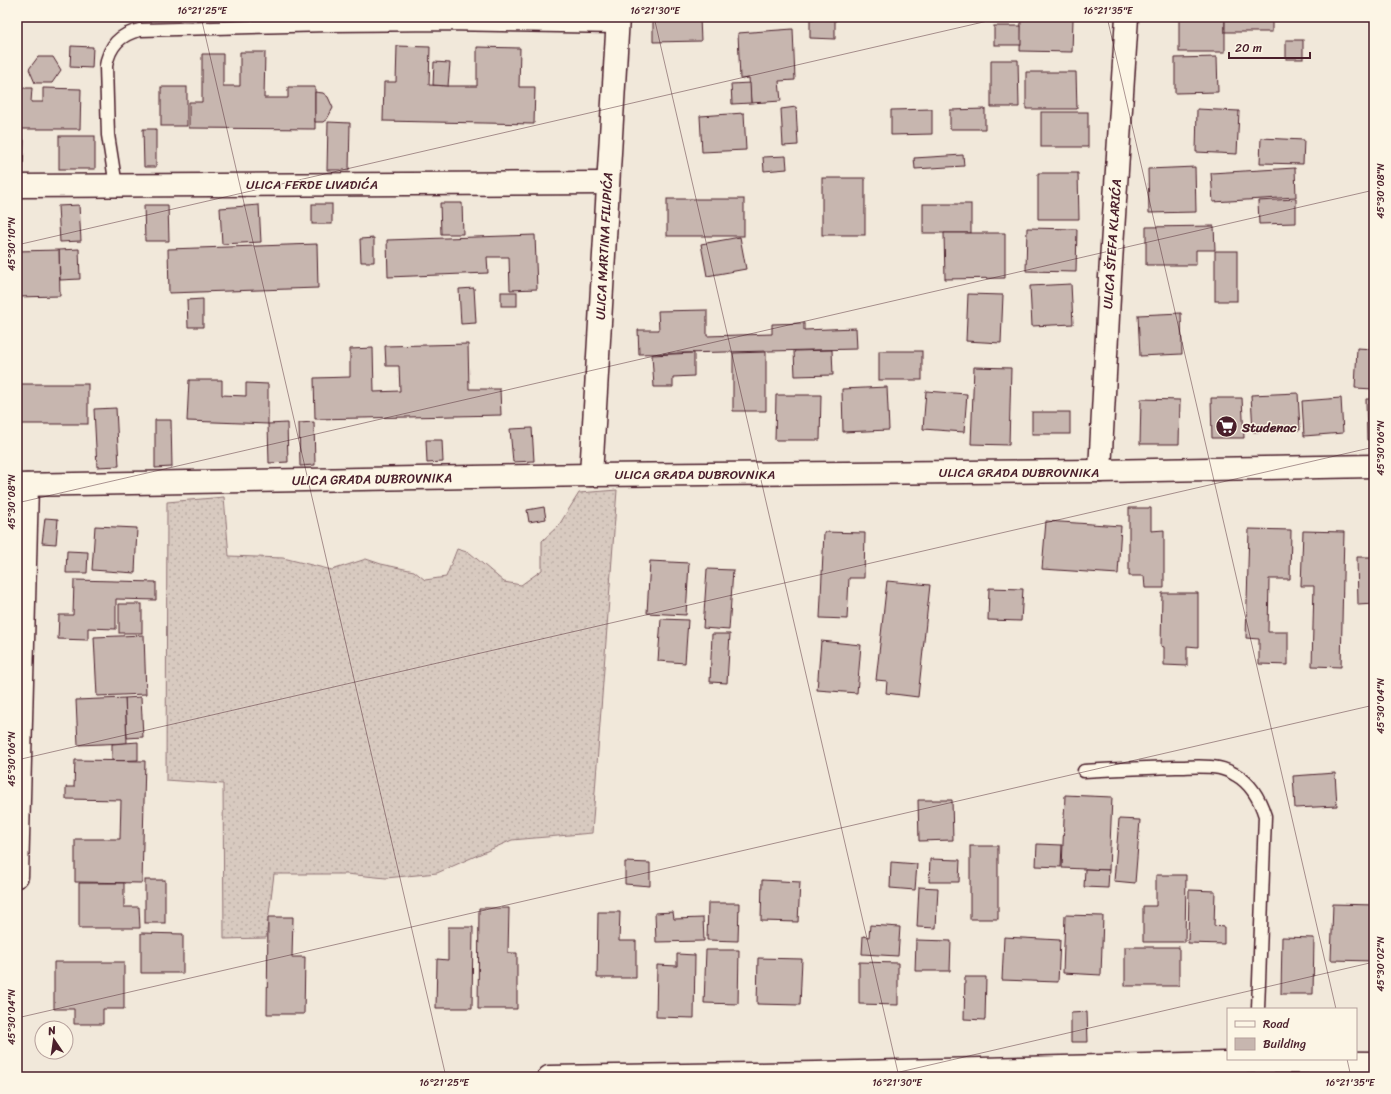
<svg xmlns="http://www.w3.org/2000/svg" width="1391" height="1094" viewBox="0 0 1391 1094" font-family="Sriracha,sans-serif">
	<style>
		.grass { fill: url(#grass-dots); stroke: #917476 }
		.building { fill: #c7b6af; stroke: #4a1f2b }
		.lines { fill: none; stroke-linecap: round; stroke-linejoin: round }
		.lane-casing { stroke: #4a1f2b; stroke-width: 15 }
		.street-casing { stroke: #4a1f2b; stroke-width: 25 }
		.lane { stroke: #fcf5e5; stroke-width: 12 }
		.street { stroke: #fcf5e5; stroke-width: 22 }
		.ticks { fill: none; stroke: #4a1f2b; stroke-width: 1; stroke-opacity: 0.45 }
		.labels { text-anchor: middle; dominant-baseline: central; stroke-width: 3; stroke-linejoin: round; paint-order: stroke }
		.street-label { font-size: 13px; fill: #4a1f2b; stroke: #fcf5e5 }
		.poi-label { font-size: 13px; font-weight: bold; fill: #4a1f2b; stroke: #fcf5e5; text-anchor: start }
		.neatline { fill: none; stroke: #4a1f2b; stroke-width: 1.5 }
		.ticks-label { font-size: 10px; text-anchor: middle; fill: #4a1f2b }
	</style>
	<defs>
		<pattern id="grass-dots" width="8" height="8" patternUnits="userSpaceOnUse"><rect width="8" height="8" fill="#d8cac0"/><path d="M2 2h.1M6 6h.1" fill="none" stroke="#bbada5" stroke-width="1.8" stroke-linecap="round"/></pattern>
	</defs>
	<rect width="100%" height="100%" fill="#f1e8da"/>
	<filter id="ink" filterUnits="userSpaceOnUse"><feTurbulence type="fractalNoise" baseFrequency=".025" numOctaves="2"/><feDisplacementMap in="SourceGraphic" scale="8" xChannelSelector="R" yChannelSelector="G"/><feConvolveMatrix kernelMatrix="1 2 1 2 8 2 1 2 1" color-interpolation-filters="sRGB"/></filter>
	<g filter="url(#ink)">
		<polygon class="grass" points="617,490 592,833 512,840 437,873 386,878 346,874 274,874 266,938 224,939 223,784 166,780 167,502 224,497 229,556 283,558 332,570 366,559 381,564 414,571 425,580 446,577 457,549 470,553 504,582 521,585 542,570 542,541 559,525 579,493"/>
		<g class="building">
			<polygon points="231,17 250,17 250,23 231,21"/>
			<rect x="1179" y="17" width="46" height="35"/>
			<rect x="1225" y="17" width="47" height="15"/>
			<polygon points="700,18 701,41 653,42 653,19"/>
			<polygon points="1021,18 1073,19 1072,52 1020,51"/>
			<polygon points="810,19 835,20 835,39 810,38"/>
			<rect x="994" y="26" width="27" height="19"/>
			<polygon points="793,29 795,80 779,81 781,101 751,103 749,78 740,79 738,33"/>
			<rect x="1286" y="40" width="17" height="19"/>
			<polygon points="71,46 93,47 92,68 70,67"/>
			<polygon points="397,46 430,47 429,85 448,86 477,86 477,47 520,48 519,87 535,87 534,124 383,121 384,82 396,82"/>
			<polygon points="240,52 265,52 264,98 288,98 288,87 315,87 315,129 189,128 189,102 202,102 202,54 223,54 223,86 240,86"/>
			<polygon points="38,57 53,57 61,70 52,83 35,83 29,69"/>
			<polygon points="1217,57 1218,92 1175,93 1175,58"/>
			<polygon points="991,60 1018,60 1019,107 991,107"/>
			<polygon points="434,62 450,63 448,86 433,85"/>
			<polygon points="1026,72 1076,72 1077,109 1026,109"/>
			<polygon points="750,83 751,103 732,104 731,84"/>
			<rect x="161" y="87" width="26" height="39"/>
			<polygon points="17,88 32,88 31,102 43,102 43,88 81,89 80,129 17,129"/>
			<polygon points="315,92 323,93 328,97 333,108 327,119 323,122 315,122"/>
			<polygon points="796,107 798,145 783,146 781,109"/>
			<polygon points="932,109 932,134 891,135 891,110"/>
			<polygon points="985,109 985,129 950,129 950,110"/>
			<polygon points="1197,109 1239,111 1237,154 1196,152"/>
			<rect x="1041" y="112" width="47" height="35"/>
			<polygon points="744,113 746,150 702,152 700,116"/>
			<polygon points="328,122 350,123 349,170 327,170"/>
			<polygon points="143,129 156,129 156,167 144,167"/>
			<rect x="59" y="136" width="36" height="33"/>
			<polygon points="1261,138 1304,140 1303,164 1260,163"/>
			<polygon points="17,140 24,140 23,174 17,174"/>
			<polygon points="963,155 964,166 915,169 914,158"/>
			<polygon points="786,156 787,169 764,171 763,157"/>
			<polygon points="1195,167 1196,212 1149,213 1148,169"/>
			<polygon points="1295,168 1296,197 1213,202 1211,173"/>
			<polygon points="1038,173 1078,173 1079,219 1038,219"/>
			<rect x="822" y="178" width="43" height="57"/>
			<rect x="667" y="199" width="77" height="37"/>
			<polygon points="1296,199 1296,223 1259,224 1258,201"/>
			<polygon points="440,203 462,203 463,234 441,234"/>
			<rect x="312" y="204" width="20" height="20"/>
			<rect x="923" y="204" width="48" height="29"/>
			<polygon points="79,205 81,241 60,242 58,206"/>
			<polygon points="144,205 168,205 169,241 145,241"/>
			<polygon points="259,205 261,242 222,244 220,208"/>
			<polygon points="1214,226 1215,250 1196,250 1196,265 1146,265 1146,227"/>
			<polygon points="1027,228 1077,229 1076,272 1026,271"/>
			<polygon points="944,233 1005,233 1005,278 945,279"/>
			<polygon points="535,235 537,289 510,290 509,257 487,257 488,273 388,277 387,240"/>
			<polygon points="740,237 746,269 707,276 701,244"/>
			<polygon points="374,238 374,262 361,262 360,239"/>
			<polygon points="317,244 318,288 169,293 168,249"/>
			<polygon points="79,249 80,279 60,280 59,250"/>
			<polygon points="59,250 60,296 17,297 17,251"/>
			<rect x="1215" y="251" width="22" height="50"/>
			<polygon points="1071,284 1073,324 1032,326 1030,286"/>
			<polygon points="474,288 476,323 461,324 459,289"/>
			<rect x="501" y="292" width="16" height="14"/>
			<polygon points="968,294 1003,295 1001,343 966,341"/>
			<polygon points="203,299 203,327 188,327 187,300"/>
			<polygon points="707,310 707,336 772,334 772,324 804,323 804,330 856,328 857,349 639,354 638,330 659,330 658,311"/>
			<polygon points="1181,313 1182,354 1140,356 1138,315"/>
			<polygon points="468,344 469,389 500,389 501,415 315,419 314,378 350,377 350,349 373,348 374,392 400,391 399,366 386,366 385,346"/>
			<polygon points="1357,348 1374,349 1374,389 1355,388"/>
			<polygon points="832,350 833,375 795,376 794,351"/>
			<rect x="879" y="351" width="43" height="29"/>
			<polygon points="766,352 766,411 733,411 733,353"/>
			<polygon points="694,353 694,376 673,377 673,387 654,387 652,355"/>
			<polygon points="974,367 1011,368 1009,445 971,444"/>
			<polygon points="189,380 222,380 222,395 246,396 246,383 268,384 268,424 187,421"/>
			<rect x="17" y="384" width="71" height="40"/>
			<polygon points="887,387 889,430 843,432 842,389"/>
			<polygon points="926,391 967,394 964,432 923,429"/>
			<polygon points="1298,393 1300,430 1253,432 1251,395"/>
			<polygon points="776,395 821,395 820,440 775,440"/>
			<polygon points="1211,398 1242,398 1244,438 1212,438"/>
			<polygon points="1341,398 1343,433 1304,436 1302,401"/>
			<polygon points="1141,399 1180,400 1179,444 1140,444"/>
			<polygon points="1366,399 1374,399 1374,440 1367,440"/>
			<polygon points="116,408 119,466 97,467 94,409"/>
			<rect x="1032" y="412" width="38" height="22"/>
			<polygon points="155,420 171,420 172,467 155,468"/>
			<polygon points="314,422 315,465 300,466 299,423"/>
			<polygon points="287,423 288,462 269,463 268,424"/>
			<polygon points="532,428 534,461 513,462 510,429"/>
			<polygon points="426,440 442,440 443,462 427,463"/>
			<polygon points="544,507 546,519 529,522 527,510"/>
			<polygon points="1129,508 1151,508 1151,531 1164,530 1164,588 1145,588 1144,576 1129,576"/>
			<polygon points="45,518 58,519 56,544 42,543"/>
			<polygon points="1046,521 1121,526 1118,574 1042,569"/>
			<polygon points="95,526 137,528 135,573 92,570"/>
			<polygon points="1249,529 1291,530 1290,579 1269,579 1268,632 1288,632 1288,665 1259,664 1259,639 1246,638"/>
			<polygon points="1303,531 1344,532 1341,667 1312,666 1314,586 1301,586"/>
			<polygon points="824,532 865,533 864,578 849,578 847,619 820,618"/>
			<polygon points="67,551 88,552 87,573 66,573"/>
			<polygon points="1357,557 1374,557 1374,604 1358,605"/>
			<polygon points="650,561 689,563 686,615 647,613"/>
			<polygon points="707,569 733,570 729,630 703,628"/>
			<polygon points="74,580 156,582 156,600 116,599 116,629 88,628 88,640 58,639 59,615 73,615"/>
			<polygon points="887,581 930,585 918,697 886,693 887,681 876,680"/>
			<polygon points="989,588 1023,589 1021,621 988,620"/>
			<polygon points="1162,593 1198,593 1198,647 1187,646 1187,666 1164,665 1164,647 1161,646"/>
			<rect x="119" y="604" width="23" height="29"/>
			<polygon points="661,619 688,620 685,663 658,661"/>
			<polygon points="712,634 730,634 727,683 710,682"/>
			<polygon points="144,635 146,694 97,696 94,637"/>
			<polygon points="821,641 861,645 857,693 817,690"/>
			<polygon points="141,697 143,737 127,738 125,698"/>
			<polygon points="125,698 127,743 78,745 76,700"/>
			<polygon points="138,742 138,760 112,761 112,744"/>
			<polygon points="75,760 145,761 142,883 75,882 75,839 120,839 121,800 66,799 66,787 74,787"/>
			<polygon points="1335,773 1337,806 1295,808 1293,776"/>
			<polygon points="1065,795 1112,797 1109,870 1062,868"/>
			<polygon points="918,800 952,800 953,840 919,841"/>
			<polygon points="1119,819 1140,820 1135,883 1114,881"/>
			<polygon points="1037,844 1062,845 1061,867 1036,866"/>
			<rect x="970" y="846" width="28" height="73"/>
			<polygon points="930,859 960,860 959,882 929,882"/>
			<polygon points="625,862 650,863 650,886 625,884"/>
			<polygon points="891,862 917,864 915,890 890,888"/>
			<polygon points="1085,869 1109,870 1108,888 1084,887"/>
			<polygon points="1156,875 1186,875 1185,942 1143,942 1143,906 1156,906"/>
			<rect x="145" y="880" width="20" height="43"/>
			<polygon points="762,880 800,882 798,922 761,921"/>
			<polygon points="79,883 124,883 124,907 139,907 140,928 79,928"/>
			<polygon points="919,887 938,888 936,928 917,927"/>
			<polygon points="1189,890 1215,891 1214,926 1224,927 1224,944 1188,943"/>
			<polygon points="708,903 739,903 738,941 707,940"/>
			<polygon points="1333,904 1374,905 1374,961 1331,960"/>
			<polygon points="479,908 509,908 508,953 517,953 517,1009 478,1009"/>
			<polygon points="598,912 620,912 619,941 636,941 636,978 597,978"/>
			<polygon points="673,912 674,919 703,918 704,941 656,942 655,913"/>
			<polygon points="1065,915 1103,916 1101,975 1063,973"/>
			<polygon points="268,917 293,917 292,957 305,957 304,1014 267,1014"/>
			<polygon points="870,925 900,927 898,956 862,954 863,936 869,937"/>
			<polygon points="448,927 473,927 472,1008 436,1008 437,959 448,960"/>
			<polygon points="141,933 183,934 183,973 141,973"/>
			<polygon points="1004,937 1060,940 1058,982 1002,980"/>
			<polygon points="1282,937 1314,938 1313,994 1281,994"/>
			<polygon points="916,940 951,941 950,971 915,971"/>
			<rect x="1125" y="947" width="54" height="39"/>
			<polygon points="706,950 739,950 738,1004 704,1003"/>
			<polygon points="677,954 695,955 694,1018 656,1017 657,965 677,966"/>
			<polygon points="758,958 802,959 800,1005 757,1004"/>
			<polygon points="54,962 124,962 124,1009 103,1009 103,1024 74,1024 74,1009 54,1009"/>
			<polygon points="859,962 898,963 898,1005 859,1004"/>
			<polygon points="965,977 986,977 985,1020 964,1019"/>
			<polygon points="1087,1012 1088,1042 1071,1042 1071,1013"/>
		</g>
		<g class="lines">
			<defs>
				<g id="lane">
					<path d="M116,186L108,135L106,66C109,46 120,34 140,30L329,25L446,24L617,27"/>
					<path d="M1084,771C1114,769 1145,768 1176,767C1190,767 1205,765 1219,768C1224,769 1231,772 1236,775C1252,784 1260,800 1265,816L1258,1009"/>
				</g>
				<g id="street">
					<polyline points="17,186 608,183"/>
					<polyline points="1100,471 1110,277 1127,17"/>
					<polyline points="591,475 618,17"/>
					<polyline points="17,485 591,475 1100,471 1374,466"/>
					<polyline points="17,876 27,485"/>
					<polyline points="549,1077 817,1073 1268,1062 1374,1063"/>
				</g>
			</defs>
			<use href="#lane" class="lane-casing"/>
			<use href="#street" class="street-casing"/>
			<use href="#lane" class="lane"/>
			<use href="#street" class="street"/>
		</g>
	</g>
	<path class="ticks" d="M201,17L446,1077M654,17L899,1077M1107,17L1336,1009M17,245L1005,17M17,503L1374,190M17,760L1374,447M17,1018L1374,705M1347,1059L1351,1077M878,1077L1374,962"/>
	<defs>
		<symbol id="supermarket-disc" viewBox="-11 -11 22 22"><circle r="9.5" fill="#4a1f2b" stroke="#fcf5e5"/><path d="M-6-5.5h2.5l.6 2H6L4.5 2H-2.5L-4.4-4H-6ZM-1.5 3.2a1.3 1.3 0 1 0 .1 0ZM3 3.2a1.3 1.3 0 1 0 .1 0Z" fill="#fff"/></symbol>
	</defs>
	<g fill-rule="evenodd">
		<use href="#supermarket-disc" x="1214" y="414" width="25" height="25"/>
	</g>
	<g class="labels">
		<g class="street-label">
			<text x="312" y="184">ULICA FERDE LIVADIĆA</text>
			<text transform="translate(1112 244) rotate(-86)">ULICA ŠTEFA KLARIĆA</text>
			<text transform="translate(604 246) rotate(-87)">ULICA MARTINA FILIPIĆA</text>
			<text x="1019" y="472">ULICA GRADA DUBROVNIKA</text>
			<text x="695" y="474">ULICA GRADA DUBROVNIKA</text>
			<text transform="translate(372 479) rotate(-1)">ULICA GRADA DUBROVNIKA</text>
		</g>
		<g class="poi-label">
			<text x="1242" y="427">Studenac</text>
		</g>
	</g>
	<rect width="1391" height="1094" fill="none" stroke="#fcf5e5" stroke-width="44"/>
	<rect x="1227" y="1008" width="130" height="52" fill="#fcf5e5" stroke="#b59f9b"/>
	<rect x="1235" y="1021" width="20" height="6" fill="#fcf5e5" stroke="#b59f9b"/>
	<text x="1263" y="1028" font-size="12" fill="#4a1f2b">Road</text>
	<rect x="1235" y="1038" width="20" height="12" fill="#c7b6af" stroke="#b59f9b"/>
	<text x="1263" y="1048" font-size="12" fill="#4a1f2b">Building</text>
	<g transform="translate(54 1040) rotate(347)"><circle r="19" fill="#fcf5e5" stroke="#b59f9b"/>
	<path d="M0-3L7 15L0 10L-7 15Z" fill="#4a1f2b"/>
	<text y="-6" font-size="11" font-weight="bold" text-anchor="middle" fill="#4a1f2b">N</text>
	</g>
	<path d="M1229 52v6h81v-6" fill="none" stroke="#4a1f2b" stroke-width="2"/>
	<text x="1235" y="52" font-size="12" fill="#4a1f2b" stroke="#fcf5e5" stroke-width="3" paint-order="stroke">20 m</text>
	<rect x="22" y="22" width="1347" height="1050" class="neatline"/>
	<g class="ticks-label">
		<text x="202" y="14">16°21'25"E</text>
		<text x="655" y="14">16°21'30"E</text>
		<text x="1108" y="14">16°21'35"E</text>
		<text transform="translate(1380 191) rotate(-90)" y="4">45°30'08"N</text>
		<text transform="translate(11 244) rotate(-90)" y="4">45°30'10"N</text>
		<text transform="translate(1380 448) rotate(-90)" y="4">45°30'06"N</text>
		<text transform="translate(11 502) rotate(-90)" y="4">45°30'08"N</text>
		<text transform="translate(1380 706) rotate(-90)" y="4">45°30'04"N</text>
		<text transform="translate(11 759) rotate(-90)" y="4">45°30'06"N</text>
		<text transform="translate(1380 964) rotate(-90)" y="4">45°30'02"N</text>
		<text transform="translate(11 1017) rotate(-90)" y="4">45°30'04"N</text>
		<text x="444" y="1086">16°21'25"E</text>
		<text x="897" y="1086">16°21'30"E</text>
		<text x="1350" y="1086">16°21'35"E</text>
	</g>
</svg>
